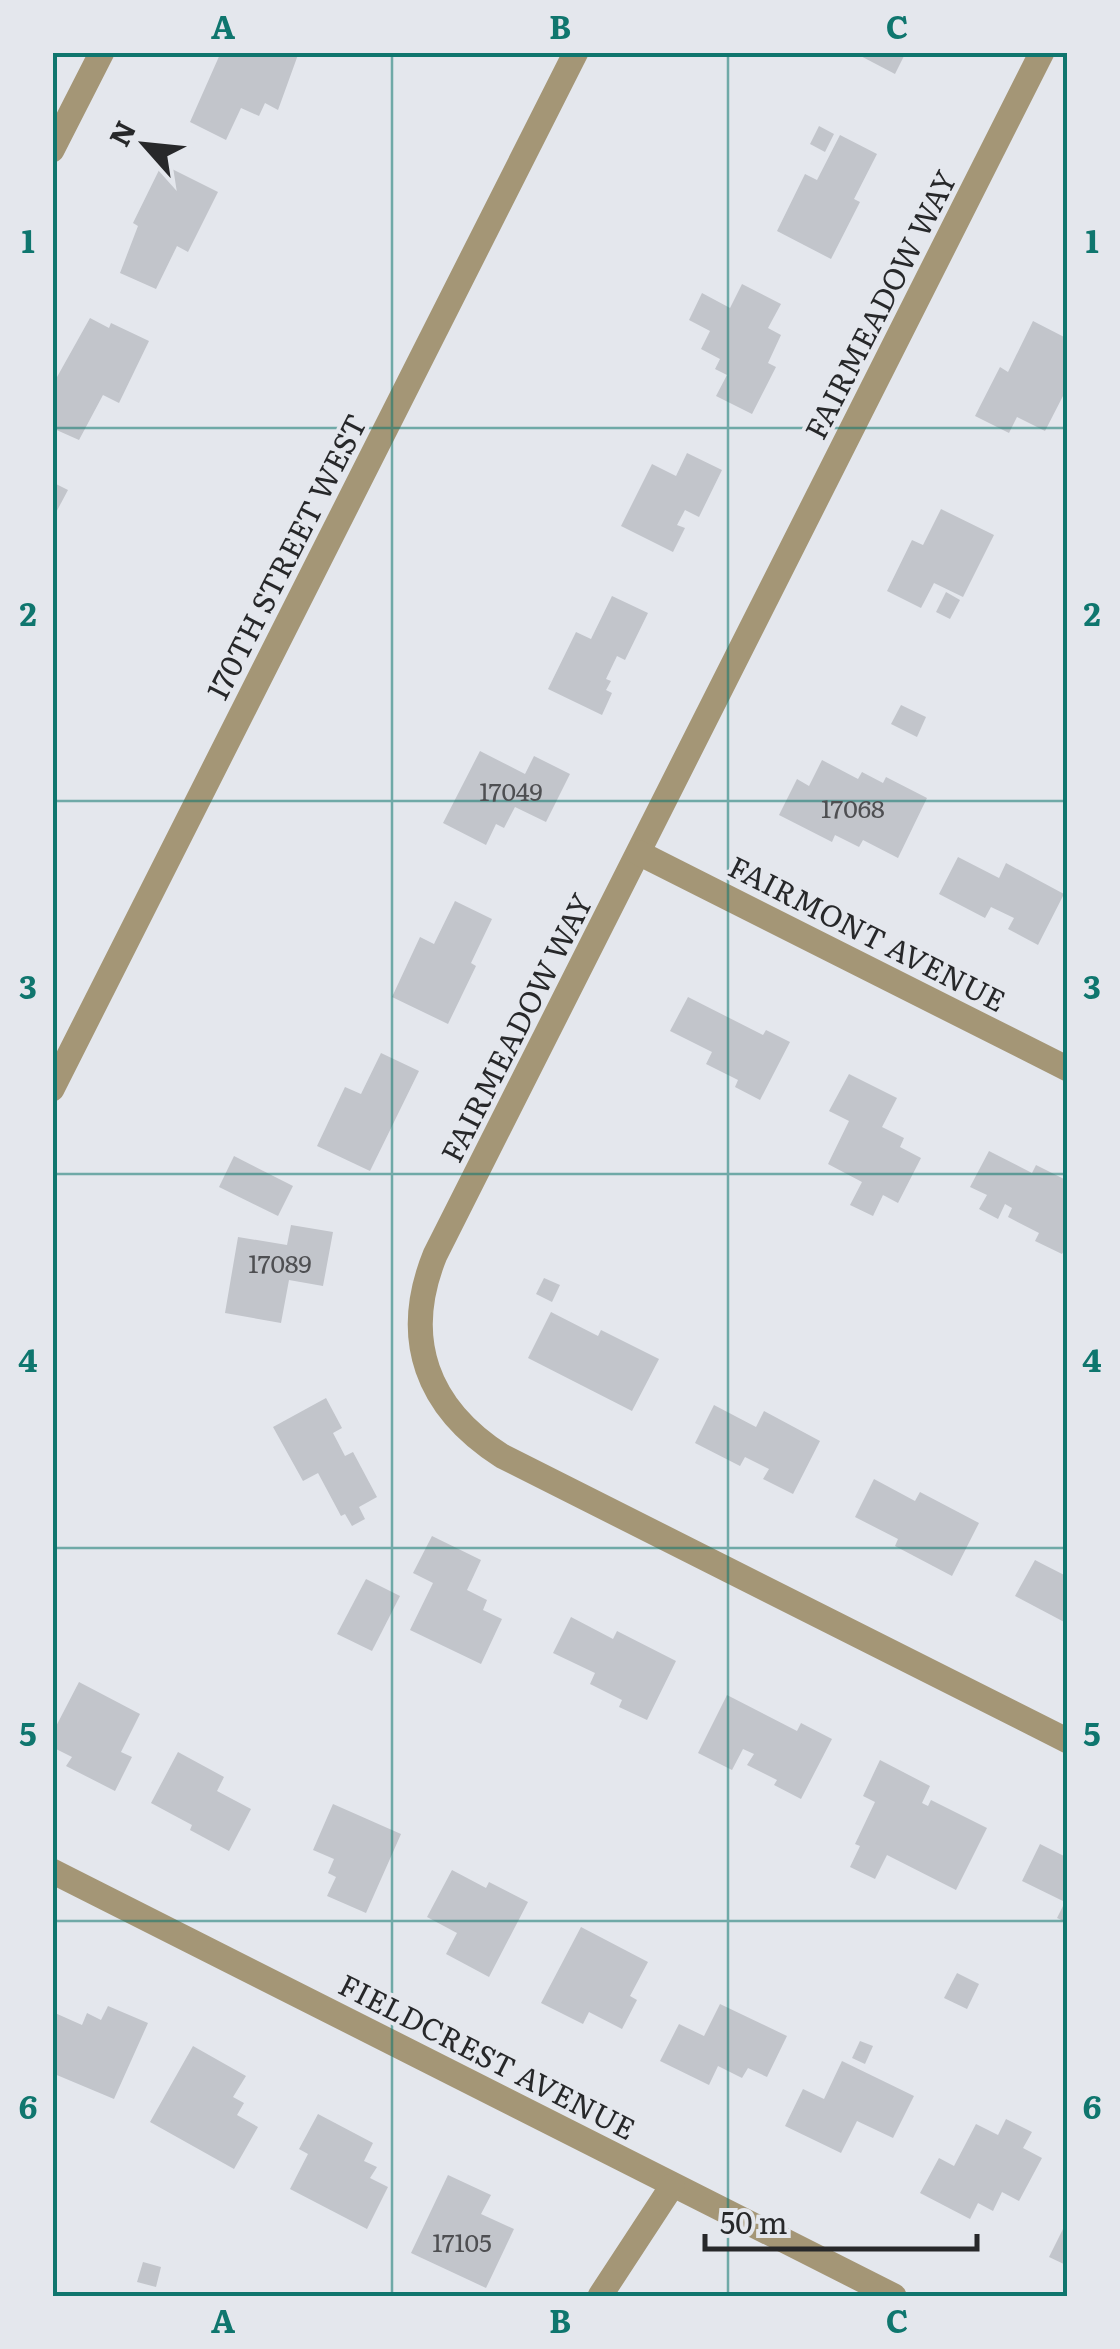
<svg xmlns="http://www.w3.org/2000/svg" width="1120" height="2349" viewBox="0 0 1120 2349" font-family="Literata,serif">
	<style>
		.building { fill: #c2c5cb }
		.lines { fill: none; stroke-linecap: round; stroke-linejoin: round }
		.minor { stroke: #a49676; stroke-width: 25 }
		.grid { fill: none; stroke: #0f766e; stroke-width: 2.5; stroke-opacity: 0.55 }
		.labels { text-anchor: middle; dominant-baseline: central; stroke-width: 8; stroke-linejoin: round; paint-order: stroke }
		.number-label { font-size: 25px; fill: #4e4f52 }
		.street-label { font-size: 30px; fill: #27282a; stroke: #e4e7ed }
		.neatline { fill: none; stroke: #0f766e; stroke-width: 4 }
		.grid-label { font-size: 32px; text-anchor: middle; font-weight: bold; fill: #0f766e }
	</style>
	<rect width="100%" height="100%" fill="#e4e7ed"/>
	<g class="building">
		<polygon points="221,52 299,52 278,110 265,103 259,116 241,108 226,140 190,122"/>
		<polygon points="853,52 906,52 895,74"/>
		<polygon points="819,126 834,134 825,152 810,144"/>
		<polygon points="840,135 877,154 854,199 860,202 831,259 777,231 805,174 817,180"/>
		<polygon points="162,164 218,192 188,252 177,246 156,289 120,273 138,226 133,223"/>
		<polygon points="742,284 781,304 768,328 781,335 768,363 776,367 752,414 716,396 727,375 715,369 720,359 701,349 710,331 689,320 702,293 730,308"/>
		<polygon points="90,318 109,328 111,323 149,341 119,403 103,395 79,440 52,428 52,386"/>
		<polygon points="1033,321 1068,339 1068,399 1063,396 1045,431 1017,417 1009,433 975,416 1000,367 1008,372"/>
		<polygon points="687,453 722,470 699,517 685,510 677,525 685,528 673,552 621,526 652,464 676,476"/>
		<polygon points="52,482 68,490 52,520"/>
		<polygon points="941,509 994,535 963,597 934,583 921,608 887,591 912,540 923,545"/>
		<polygon points="946,592 960,600 950,619 936,612"/>
		<polygon points="612,596 648,613 625,660 617,656 606,679 611,681 606,690 612,693 602,715 548,689 576,632 591,639"/>
		<polygon points="901,705 926,717 917,737 891,724"/>
		<polygon points="480,751 525,774 534,756 570,774 546,822 515,807 504,828 496,824 486,845 443,823"/>
		<polygon points="822,760 858,779 862,772 883,783 886,777 927,798 898,858 863,840 859,847 835,835 832,842 779,815 797,779 809,786"/>
		<polygon points="958,857 999,878 1006,863 1064,894 1038,945 1008,929 1014,918 991,907 985,918 939,894"/>
		<polygon points="455,901 492,919 471,963 476,966 448,1024 392,997 420,937 434,944"/>
		<polygon points="688,997 763,1035 766,1030 790,1042 760,1100 735,1087 738,1080 706,1064 712,1052 670,1031"/>
		<polygon points="381,1053 419,1071 370,1171 317,1146 345,1087 361,1094"/>
		<polygon points="849,1074 897,1098 882,1127 904,1138 900,1147 921,1158 898,1203 883,1195 873,1216 850,1205 862,1182 828,1164 849,1121 829,1111"/>
		<polygon points="989,1151 1032,1173 1036,1165 1068,1181 1068,1244 1062,1254 1035,1241 1039,1233 1008,1217 1012,1208 1005,1204 998,1219 979,1209 987,1195 970,1187"/>
		<polygon points="234,1156 293,1186 278,1216 219,1187"/>
		<polygon points="291,1225 333,1232 323,1286 289,1280 281,1323 225,1313 238,1237 287,1245"/>
		<polygon points="544,1278 560,1285 552,1302 536,1294"/>
		<polygon points="551,1312 598,1336 601,1330 659,1359 632,1411 528,1358"/>
		<polygon points="326,1398 342,1428 333,1433 345,1456 353,1452 377,1497 359,1507 365,1519 352,1526 345,1514 341,1516 318,1473 303,1481 273,1427"/>
		<polygon points="714,1405 756,1427 764,1411 820,1441 793,1494 763,1479 769,1469 745,1457 740,1466 695,1443"/>
		<polygon points="874,1479 915,1501 920,1492 979,1523 952,1576 895,1546 898,1539 855,1517"/>
		<polygon points="432,1536 481,1560 467,1590 487,1600 483,1610 502,1619 481,1664 410,1630 433,1583 413,1573"/>
		<polygon points="1035,1560 1068,1577 1068,1624 1015,1596"/>
		<polygon points="366,1579 400,1596 372,1651 337,1634"/>
		<polygon points="571,1617 613,1639 617,1631 676,1661 647,1720 619,1707 622,1700 590,1684 595,1673 553,1653"/>
		<polygon points="79,1682 140,1714 121,1752 132,1757 115,1791 66,1766 72,1757 52,1747 52,1734"/>
		<polygon points="727,1695 797,1731 801,1723 832,1739 801,1799 774,1785 777,1780 747,1765 754,1754 743,1749 732,1770 698,1753"/>
		<polygon points="178,1752 224,1777 217,1791 251,1809 229,1851 190,1830 192,1825 151,1803"/>
		<polygon points="880,1760 930,1786 922,1803 928,1806 931,1800 987,1828 956,1890 887,1855 875,1879 850,1867 860,1846 855,1844 875,1802 863,1796"/>
		<polygon points="333,1804 401,1834 366,1913 327,1896 336,1877 328,1873 334,1859 313,1850"/>
		<polygon points="1040,1844 1068,1858 1068,1923 1057,1918 1065,1902 1022,1881"/>
		<polygon points="452,1870 486,1888 489,1882 528,1902 489,1977 446,1954 457,1933 427,1917"/>
		<polygon points="581,1927 648,1962 630,1996 637,2000 622,2029 589,2012 583,2024 541,2003"/>
		<polygon points="957,1973 979,1984 967,2009 944,1998"/>
		<polygon points="720,2004 787,2036 767,2077 748,2068 742,2078 718,2066 709,2085 660,2061 679,2024 704,2036"/>
		<polygon points="108,2006 148,2023 114,2099 52,2073 55,2013 82,2025 87,2013 101,2020"/>
		<polygon points="860,2041 873,2046 865,2064 852,2058"/>
		<polygon points="193,2046 246,2076 233,2097 244,2103 237,2115 258,2127 234,2169 150,2122"/>
		<polygon points="842,2061 914,2096 893,2138 857,2121 841,2153 785,2126 803,2089 824,2099"/>
		<polygon points="318,2114 373,2143 364,2161 377,2167 370,2178 388,2187 367,2229 290,2189 308,2154 299,2149"/>
		<polygon points="1006,2119 1032,2132 1023,2148 1042,2158 1019,2201 1002,2192 993,2211 978,2203 970,2219 920,2193 939,2158 954,2166 976,2124 998,2135"/>
		<polygon points="448,2175 491,2195 481,2214 514,2229 486,2288 411,2253"/>
		<polygon points="1068,2219 1068,2266 1049,2257"/>
		<polygon points="143,2262 161,2267 156,2287 137,2282"/>
	</g>
	<g class="lines">
		<g class="minor">
			<path d="M1042,52L435,1255C401,1339 427,1408 502,1456L1068,1741"/>
			<polyline points="52,150 102,52"/>
			<polyline points="639,853 1068,1069"/>
			<polyline points="52,1089 576,52"/>
			<polyline points="52,1871 894,2296"/>
			<polyline points="600,2296 672,2186"/>
		</g>
	</g>
	<path class="grid" d="M392,52V2296M728,52V2296M52,428H1068M52,801H1068M52,1174H1068M52,1548H1068M52,1921H1068"/>
	<g class="labels">
		<g class="number-label">
			<text x="511" y="790">17049</text>
			<text x="853" y="807">17068</text>
			<text x="280" y="1262">17089</text>
			<text x="462" y="2241">17105</text>
		</g>
		<g class="street-label">
			<text transform="translate(879 304) rotate(-63)">FAIRMEADOW WAY</text>
			<text transform="translate(285 556) rotate(-63)">170TH STREET WEST</text>
			<text transform="translate(868 932) rotate(27)">FAIRMONT AVENUE</text>
			<text transform="translate(515 1027) rotate(-63)">FAIRMEADOW WAY</text>
			<text transform="translate(488 2055) rotate(27)">FIELDCREST AVENUE</text>
		</g>
	</g>
	<rect width="1120" height="2349" fill="none" stroke="#e4e7ed" stroke-width="110"/>
	<g transform="translate(145 145) rotate(297)" stroke="#e4e7ed" stroke-width="8" paint-order="stroke">
	<path d="M0-8L18 38L0 25L-18 38Z" fill="#27282a"/>
	<text y="-15" font-size="28" font-weight="bold" text-anchor="middle" fill="#27282a">N</text>
	</g>
	<path d="M705 2234v15h272v-15" fill="none" stroke="#27282a" stroke-width="5"/>
	<text x="720" y="2234" font-size="30" fill="#27282a" stroke="#e4e7ed" stroke-width="8" paint-order="stroke">50 m</text>
	<rect x="55" y="55" width="1010" height="2239" class="neatline"/>
	<g class="grid-label">
		<text x="223" y="39">A</text>
		<text x="560" y="39">B</text>
		<text x="897" y="39">C</text>
		<text x="28" y="253">1</text>
		<text x="1092" y="253">1</text>
		<text x="28" y="626">2</text>
		<text x="1092" y="626">2</text>
		<text x="28" y="999">3</text>
		<text x="1092" y="999">3</text>
		<text x="28" y="1372">4</text>
		<text x="1092" y="1372">4</text>
		<text x="28" y="1746">5</text>
		<text x="1092" y="1746">5</text>
		<text x="28" y="2119">6</text>
		<text x="1092" y="2119">6</text>
		<text x="223" y="2333">A</text>
		<text x="560" y="2333">B</text>
		<text x="897" y="2333">C</text>
	</g>
</svg>
